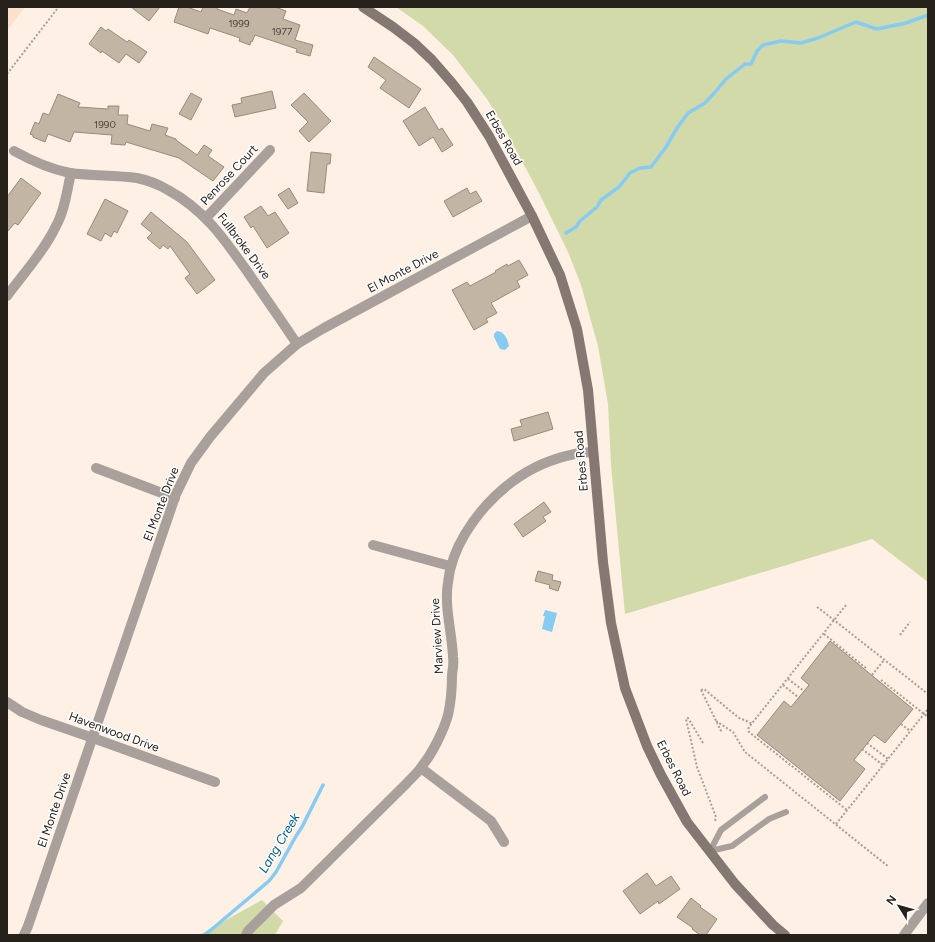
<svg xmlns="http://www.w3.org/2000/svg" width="935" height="942" viewBox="0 0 935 942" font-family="Figtree,sans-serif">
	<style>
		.built { fill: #f9e1cc }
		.green { fill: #d3daaa }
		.water { fill: #86cbf1 }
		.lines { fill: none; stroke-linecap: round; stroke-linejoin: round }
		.stream { stroke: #86cbf1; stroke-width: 3.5 }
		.building { fill: #c3b5a4; stroke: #998b7b }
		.path { stroke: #a99e94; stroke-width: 2; stroke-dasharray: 2 2; stroke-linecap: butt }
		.service { stroke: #a99f9b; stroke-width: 6 }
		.minor { stroke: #a99f9b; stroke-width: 10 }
		.secondary { stroke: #857771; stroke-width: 10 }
		.path-bridge { stroke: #a99e94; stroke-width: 2; stroke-dasharray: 2 2; stroke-linecap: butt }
		.labels { text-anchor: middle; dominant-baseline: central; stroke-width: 3; stroke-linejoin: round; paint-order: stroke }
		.number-label { font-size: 10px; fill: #4e463d }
		.street-label { font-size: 12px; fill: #27211b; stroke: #fff }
		.water-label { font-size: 13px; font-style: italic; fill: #005e82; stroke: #fff }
	</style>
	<rect width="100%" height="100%" fill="#fef0e4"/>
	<polygon class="built" points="7,7 25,7 7,31"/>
	<g class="green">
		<polygon points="396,7 928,7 928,582 872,539 625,614 611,465 608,404 598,346 581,285 568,252 539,193 505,129 487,99 453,55 423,26"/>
		<polygon points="262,900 283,921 275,935 199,935"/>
	</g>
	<g class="water">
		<path d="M497,331C504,331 508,340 509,346L505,350L500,349L494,337V334Z"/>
		<polygon points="545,610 557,613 552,632 542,629 545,616 543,616"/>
	</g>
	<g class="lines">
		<g class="stream">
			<polyline points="566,233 576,227 580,221 597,207 601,200 619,187 630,173 640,168 651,167 666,147 677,128 688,113 705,103 717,90 726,79 745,64 751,64 757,51 763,45 781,41 801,43 818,38 856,22 877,29 906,23 928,15"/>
			<polyline points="205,935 269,881 276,872 296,836 302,827 323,785"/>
		</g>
	</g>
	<g class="building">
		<polygon points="131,7 160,7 149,21"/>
		<polygon points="179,7 187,7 201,12 203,7 218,7 217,9 234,15 236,9 247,13 250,7 275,7 286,11 283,19 300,25 295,40 313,45 310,56 296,52 297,49 255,35 252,42 251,41 250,45 239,41 240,38 210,28 208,34 174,22"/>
		<polygon points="101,27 106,31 108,29 127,42 129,40 147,52 139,63 126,54 119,63 102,51 101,53 89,44"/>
		<polygon points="374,57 421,89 409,108 380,88 386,80 368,67"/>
		<polygon points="272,91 276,108 235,117 232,105 242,103 241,98"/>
		<polygon points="191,93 202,99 191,120 179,114"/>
		<polygon points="304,93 331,121 309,142 299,131 308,122 291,105"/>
		<polygon points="58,94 80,103 78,107 108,109 108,106 119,106 118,115 128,115 127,124 150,131 152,124 168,128 165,135 176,139 176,140 197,155 204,145 212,150 208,156 224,167 213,181 179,158 126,142 125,145 111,144 112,135 74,132 70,142 48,134 45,142 33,137 33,135 30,134 35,122 39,124 43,113 49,115"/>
		<polygon points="425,107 439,130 442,128 453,145 442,152 433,137 419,146 403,121"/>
		<polygon points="311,152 331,154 330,164 327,164 324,193 307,191"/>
		<polygon points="21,178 41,193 18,225 15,223 7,232 7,197"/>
		<polygon points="289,188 298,203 288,209 278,195"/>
		<polygon points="467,188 470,194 476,191 482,201 453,217 444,201"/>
		<polygon points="105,199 128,211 117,233 114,231 111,237 105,233 101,241 87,234"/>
		<polygon points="261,206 268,216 275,212 289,233 267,248 253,226 251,228 244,217"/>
		<polygon points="151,212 187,242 215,280 197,294 185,278 190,274 170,246 168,249 163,245 160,249 147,238 152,233 141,224"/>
		<polygon points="519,260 528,275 517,281 520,287 491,303 497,313 486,319 488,322 474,330 452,290 467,282 470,286 496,272 495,271 507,264 508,266"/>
		<polygon points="548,412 553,429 514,441 511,429 522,426 520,420"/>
		<polygon points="544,502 551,512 543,517 546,521 523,537 514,524"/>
		<polygon points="538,571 553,575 552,580 561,582 558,591 549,588 550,585 535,581"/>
		<polygon points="830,641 913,709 885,743 874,735 854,760 865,769 840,801 757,735 784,701 791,707 809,685 801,678"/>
		<polygon points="647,873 656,886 671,876 680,889 659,904 658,901 640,914 623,891"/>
		<polygon points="691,898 701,906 700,907 717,919 706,935 700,935 692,929 693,928 677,917"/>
	</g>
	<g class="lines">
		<g class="path">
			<polyline points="7,74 57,9 58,7"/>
			<polyline points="846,605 749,727 748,730 749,732 847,810"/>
			<polyline points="817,607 825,613 928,694"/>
			<polyline points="824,634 867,669"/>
			<polyline points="900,635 910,622"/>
			<polyline points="788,679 804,691"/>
			<polyline points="881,680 928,717"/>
			<polyline points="783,685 799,698"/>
			<polyline points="701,690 704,689 739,718 749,722 752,724"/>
			<polyline points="701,690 722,733"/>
			<polyline points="716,721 733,732 745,752 889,867"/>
			<polyline points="901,724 910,731"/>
			<polyline points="703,743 688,718 686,719 697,767 716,817 715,821"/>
			<polyline points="867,743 888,759"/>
			<polyline points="862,749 883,765"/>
			<polyline points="836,824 928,709"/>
		</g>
		<g class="service">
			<polyline points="710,851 732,846 769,819 786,812"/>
			<polyline points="710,851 721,830 765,797"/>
		</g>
		<g class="minor">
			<path d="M14,151C32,161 50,169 70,173C92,176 115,175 137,178C147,180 158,184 168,190C205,210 225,240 249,274C265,297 281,320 297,344"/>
			<polyline points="206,218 270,150"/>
			<path d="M7,296C24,273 44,251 56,226C65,210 67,190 71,173"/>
			<polyline points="96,468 175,498"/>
			<polyline points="373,545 450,566"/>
			<polyline points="7,702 22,712 41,720 93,738 215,782"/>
			<polyline points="421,768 491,821 504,842"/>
			<polyline points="24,935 28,926 176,494 191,463 210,437 264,373 297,344 324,328 532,216"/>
			<path d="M246,935L248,931L274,905L301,888L406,784C411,778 418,773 422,766C432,754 444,730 448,715C451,702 452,688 452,675C453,669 454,663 453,657C452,632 444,607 448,582C450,564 456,549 465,534C490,493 528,463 575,454C581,452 587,453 593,452"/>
			<polyline points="904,935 928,903"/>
		</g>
		<polyline class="secondary" points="363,7 393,27 414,43 432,60 452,83 467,102 489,136 532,216 560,275 577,329 588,390 603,562 611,623 625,688 647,746 661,775 687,822 735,884 773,925 785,935"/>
		<polyline class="path-bridge" points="872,675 884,660"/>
	</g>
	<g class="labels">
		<g class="number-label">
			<text x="239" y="23">1999</text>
			<text x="282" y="31">1977</text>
			<text x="105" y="124">1990</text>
		</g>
		<g class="street-label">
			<text transform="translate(504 138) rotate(60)">Erbes Road</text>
			<text transform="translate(229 175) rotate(-47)">Penrose Court</text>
			<text transform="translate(244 246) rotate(53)">Fullbroke Drive</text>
			<text transform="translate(403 271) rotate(-28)">El Monte Drive</text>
			<text transform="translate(581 461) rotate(-95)">Erbes Road</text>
			<text transform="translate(161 504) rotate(-69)">El Monte Drive</text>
			<text transform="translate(437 636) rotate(-93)">Marview Drive</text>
			<text transform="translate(114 732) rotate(20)">Havenwood Drive</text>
			<text transform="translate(674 768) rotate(63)">Erbes Road</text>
			<text transform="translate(54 810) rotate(-71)">El Monte Drive</text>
		</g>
		<g class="water-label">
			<text transform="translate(279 843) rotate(-59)">Lang Creek</text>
		</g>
	</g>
	<rect width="935" height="942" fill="none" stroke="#27211b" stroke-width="16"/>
	<g transform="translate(899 906) rotate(307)" stroke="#ffffff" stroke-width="3" paint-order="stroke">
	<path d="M0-3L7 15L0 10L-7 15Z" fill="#27211b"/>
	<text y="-6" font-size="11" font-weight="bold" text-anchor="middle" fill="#27211b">N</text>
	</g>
</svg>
